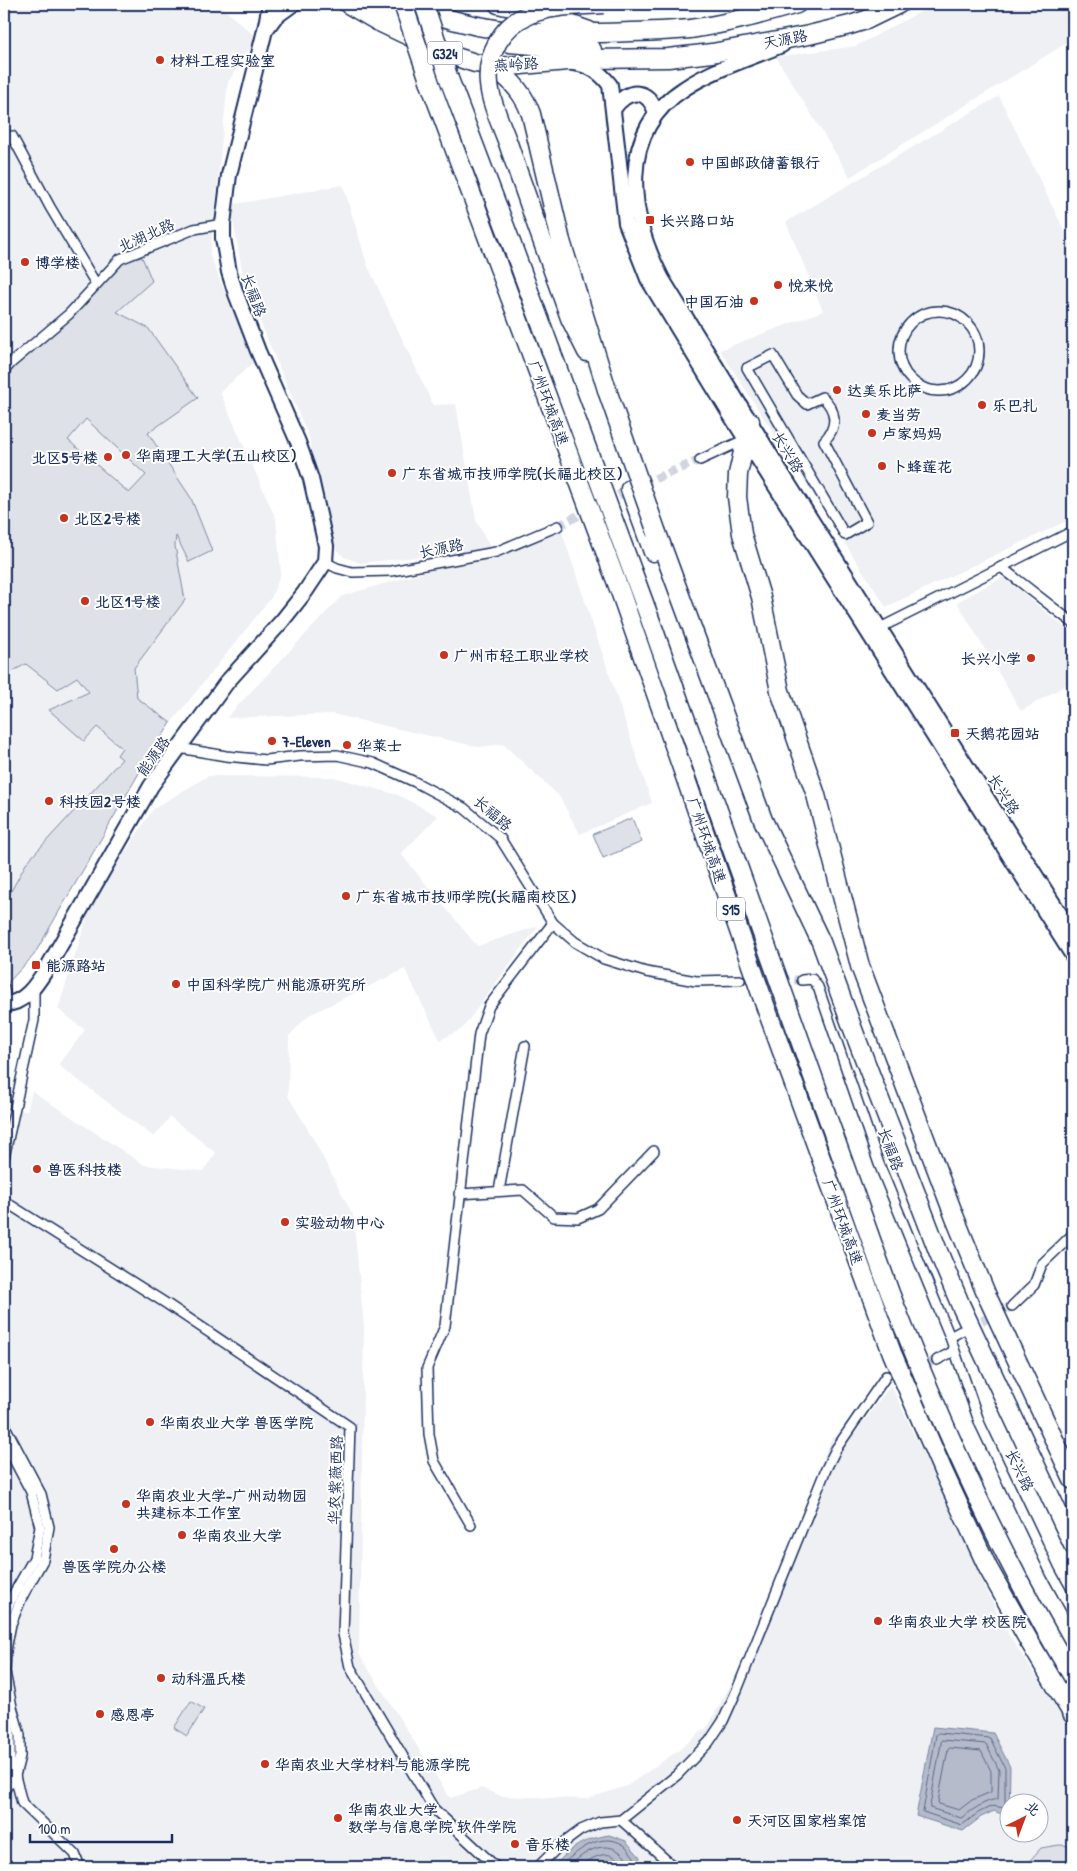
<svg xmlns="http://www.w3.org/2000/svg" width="1077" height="1871" viewBox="0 0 1077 1871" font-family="'Patrick Hand','LXGW WenKai TC',sans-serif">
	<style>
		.built { fill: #eff0f4; fill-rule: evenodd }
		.green { fill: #dee1e7; stroke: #7c88a2; fill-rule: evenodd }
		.water { fill: #b5bbca; stroke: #77839f }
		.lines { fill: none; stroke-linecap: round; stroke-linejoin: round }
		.shore { stroke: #596789; stroke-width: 1 }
		.street-tunnel { stroke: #d1d5df; stroke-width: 9; stroke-dasharray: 9 4.5; stroke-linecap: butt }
		.street-casing { stroke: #1b2f5e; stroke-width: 12 }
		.secondary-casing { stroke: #1b2f5e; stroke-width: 18 }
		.highway-casing { stroke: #1b2f5e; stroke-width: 21 }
		.street { stroke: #fff; stroke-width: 9 }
		.secondary { stroke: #fff; stroke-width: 14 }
		.highway { stroke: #fff; stroke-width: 18 }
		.highway-bridge-casing { stroke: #1b2f5e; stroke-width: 21; stroke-linecap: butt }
		.highway-bridge { stroke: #fff; stroke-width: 18 }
		.poi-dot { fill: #c8321e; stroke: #fff; stroke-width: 2 }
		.labels { text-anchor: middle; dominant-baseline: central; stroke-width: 4; stroke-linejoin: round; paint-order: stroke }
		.shield { fill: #fff; stroke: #5f6d8e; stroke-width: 1 }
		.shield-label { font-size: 14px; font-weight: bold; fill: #1b2f5e }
		.street-label { font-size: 15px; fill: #1b2f5e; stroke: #fff }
		.poi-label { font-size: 15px; font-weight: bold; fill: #1b2f5e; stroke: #fff; text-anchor: start }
	</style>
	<rect width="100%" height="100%" fill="#fff"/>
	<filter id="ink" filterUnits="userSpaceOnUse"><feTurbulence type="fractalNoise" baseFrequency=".02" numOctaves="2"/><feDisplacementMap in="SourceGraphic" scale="10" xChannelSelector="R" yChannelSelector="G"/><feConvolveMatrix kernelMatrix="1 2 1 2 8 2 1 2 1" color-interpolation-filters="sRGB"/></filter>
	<g filter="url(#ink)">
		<g class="built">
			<polygon points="4,4 218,4 257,38 228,82 210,255 253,363 220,392 276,519 281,573 271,598 171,723 146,760 34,955 4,986"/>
			<polygon points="935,4 1073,4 1073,39 850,177 776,57 856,46"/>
			<polygon points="999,96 1073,249 1073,518 886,607 720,350 823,311 786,222"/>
			<polygon points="343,185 367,264 433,405 456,404 476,520 491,549 361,563 344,557 333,546 323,508 309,438 245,286 230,205"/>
			<polygon points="562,532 652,803 580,834 559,796 503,744 479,747 332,714 226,718 342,596"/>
			<polygon points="1003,577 1073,634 1073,681 1021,711 957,602"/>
			<path d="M208,776L334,777L398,795L438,816L401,854L477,946L538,926L462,1029L440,1040L405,969L309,1015L289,1036L288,1096L309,1131L353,1215L364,1326L359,1654L450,1798L482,1788L501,1796L586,1799L627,1786L679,1750L708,1726L741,1666L832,1437L849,1441L891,1385L1005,1629L1073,1732V1867H4V1109L27,1111L32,1091L144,1165L203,1171L216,1153L170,1117L154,1137L58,1065L85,1030L58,1009L91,905L153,809ZM1010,1804H1040V1834H1010Z"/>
		</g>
		<g class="green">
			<path d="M142,257L152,281L117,312L148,328L198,398L148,433L191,498L212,551L189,562L176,536L175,546L185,600L134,668L137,698L171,723L146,761L34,955L4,987V904L27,862L122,759L117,755L122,748L97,727L84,741L49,710L89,692L77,677L58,689L26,664L4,676V371L117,263ZM86,419L146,475L129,493L68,440Z"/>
			<polygon points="632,818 642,842 603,858 593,834"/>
			<polygon points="191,1701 204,1709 187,1736 174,1728"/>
			<polygon points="1059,1845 1073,1846 1073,1867 1024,1867 1041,1848"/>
		</g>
		<g class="water">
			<polygon points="933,1727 993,1733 1010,1767 1009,1817 994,1811 981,1817 963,1831 916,1816"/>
			<path d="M609,1835L626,1841L640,1857L637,1867H553C572,1847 581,1840 609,1835Z"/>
		</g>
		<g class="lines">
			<g class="shore">
				<polygon points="939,1733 990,1738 1005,1768 1005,1808 992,1806 978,1813 962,1825 923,1812 936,1735"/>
				<path d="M942,1740L986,1744L999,1770L998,1799C983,1801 973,1810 961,1818L930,1808Z"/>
				<polygon points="950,1748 981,1751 991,1771 991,1792 972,1800 959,1810 939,1804 938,1802 948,1750"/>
				<path d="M560,1867C575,1852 601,1830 624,1845C628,1848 631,1854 634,1857L633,1867"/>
				<path d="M569,1867C585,1850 609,1836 627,1859L626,1867"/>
				<path d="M579,1867C590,1859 608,1847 619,1861V1867"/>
			</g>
			<g class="street-tunnel">
				<polyline points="558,526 630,489 700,460"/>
				<polyline points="740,980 802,980"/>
				<polyline points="970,1327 1012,1306"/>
				<polyline points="886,1376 937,1360"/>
			</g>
			<defs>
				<g id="street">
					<polyline points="4,144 12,136 50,207 96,284"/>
					<circle cx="939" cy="351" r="40"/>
					<path d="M773,355L797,395L807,404L822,397C837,410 838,427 824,441L867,522L845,535L747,368Z"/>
					<polyline points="4,371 11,363 69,314 120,259 194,229 223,224"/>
					<polyline points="700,460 746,439"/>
					<polyline points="325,562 337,568 352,572 391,571 496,552 558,526"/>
					<polyline points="1001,567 1073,623"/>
					<polyline points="876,630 1073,531"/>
					<polyline points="179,748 226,756 266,760 300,756 337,755 373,763 415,782 464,808 500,838 553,923 575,942 604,959 646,972 696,981 740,980"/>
					<polyline points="802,980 812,979 818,987 879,1164 950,1337 980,1424 1051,1573 1073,1613"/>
					<polyline points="4,988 6,1004"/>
					<polyline points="4,1158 34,1020 34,987"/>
					<polyline points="499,1191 525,1046"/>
					<polyline points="459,1194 523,1190 554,1217 578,1218 598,1209 654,1151"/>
					<polyline points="4,1201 167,1304 350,1427 343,1634 350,1667 434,1809 496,1867"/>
					<polyline points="1012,1306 1034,1285 1042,1264 1073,1234"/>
					<polyline points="950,1337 961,1331"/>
					<polyline points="937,1360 954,1351"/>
					<polyline points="4,1410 6,1428 41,1494 49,1527 43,1560 22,1597 11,1624 6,1650 5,1672 12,1707 20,1735 20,1756 15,1776 4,1790"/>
					<polyline points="4,1441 31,1492 40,1527 34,1558 13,1595 4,1616"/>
					<polyline points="471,1525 434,1461 429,1434 427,1368 445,1326 479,1034 489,1006 553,923"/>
					<polyline points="4,1710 10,1733 10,1770 15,1776 22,1803 75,1854 80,1867"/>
					<polyline points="621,1820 674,1867"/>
					<polyline points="538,1867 558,1847 581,1830 600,1822 621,1820 677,1775 709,1742 723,1721 737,1690 826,1469 836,1449 886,1376"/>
				</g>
				<g id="secondary">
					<polyline points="267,28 275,17 293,4"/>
					<path d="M782,45C750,58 714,69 685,88C616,132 629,216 662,279L782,474L1073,935"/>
					<path d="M573,63C590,65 600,72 610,85L626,223L648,279L730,414L1073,956"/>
					<path d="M614,108C629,88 648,88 656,113"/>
					<path d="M4,1004C26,1004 38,982 49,965L151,786L227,682L282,621L305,592L325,562L326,546L311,479L298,442L258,351L236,294L229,272L223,238V224L229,175L265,30L270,4"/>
				</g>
				<g id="highway">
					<polyline points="348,4 377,21 447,54 475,63 498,67 591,59 668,58 712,53 809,35 850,25 866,20 899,4"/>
					<polyline points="376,4 418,22"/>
					<path d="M407,4C474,32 524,35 595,33C627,32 659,32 690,29C727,24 762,14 797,4"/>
					<polyline points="498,4 544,15 589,31"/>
					<polyline points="509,43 592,50"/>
					<path d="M492,66C510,78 524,94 531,114L561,241L608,393"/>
					<path d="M449,79L509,237L650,619L890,1293C942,1426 1000,1555 1073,1677"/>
					<polyline points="431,86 621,594 765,1005 892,1353 943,1471 988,1568 1029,1641 1073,1715"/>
					<polyline points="533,215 570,318 587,352"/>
					<polyline points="750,421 738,474 737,497 742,534 761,597 780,691 816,795 860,966 955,1218 987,1296 1073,1480"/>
					<polyline points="630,489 653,552"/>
					<polyline points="657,533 763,820 821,942 854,1032 938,1251 961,1306 1073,1545"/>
				</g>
			</defs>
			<use href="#street" class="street-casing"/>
			<use href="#secondary" class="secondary-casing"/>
			<use href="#highway" class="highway-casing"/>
			<use href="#street" class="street"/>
			<use href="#secondary" class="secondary"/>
			<use href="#highway" class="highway"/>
			<defs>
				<g id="highway-bridge">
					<polyline points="403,4 431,86"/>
					<polyline points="424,4 449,79"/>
					<path d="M533,215C525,191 516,167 508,143C501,124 491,104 489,84C486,54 502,25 530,14C553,5 579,6 603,4"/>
					<polyline points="608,393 657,533"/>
				</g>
			</defs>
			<use href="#highway-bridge" class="highway-bridge-casing"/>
			<use href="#highway-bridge" class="highway-bridge"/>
		</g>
	</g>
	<g class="poi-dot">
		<circle cx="160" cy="60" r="5"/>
		<circle cx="690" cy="162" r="5"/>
		<rect x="645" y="215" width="10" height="10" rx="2.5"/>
		<circle cx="25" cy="262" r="5"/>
		<circle cx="778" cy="285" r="5"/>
		<circle cx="754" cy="301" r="5"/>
		<circle cx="837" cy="390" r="5"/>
		<circle cx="982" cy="405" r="5"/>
		<circle cx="866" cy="414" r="5"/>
		<circle cx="872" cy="433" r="5"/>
		<circle cx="126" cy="455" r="5"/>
		<circle cx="108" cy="457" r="5"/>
		<circle cx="882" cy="466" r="5"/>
		<circle cx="392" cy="473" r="5"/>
		<circle cx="64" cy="518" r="5"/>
		<circle cx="85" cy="601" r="5"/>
		<circle cx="444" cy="655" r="5"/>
		<circle cx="1031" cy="658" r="5"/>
		<rect x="950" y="728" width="10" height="10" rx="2.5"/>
		<circle cx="272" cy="741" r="5"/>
		<circle cx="347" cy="745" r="5"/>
		<circle cx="49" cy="801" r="5"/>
		<circle cx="346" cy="896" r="5"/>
		<rect x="31" y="960" width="10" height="10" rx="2.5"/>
		<circle cx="176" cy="984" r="5"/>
		<circle cx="37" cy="1169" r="5"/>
		<circle cx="285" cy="1222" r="5"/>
		<circle cx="150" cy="1422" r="5"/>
		<circle cx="126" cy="1504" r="5"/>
		<circle cx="182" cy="1535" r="5"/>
		<circle cx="114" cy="1549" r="5"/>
		<circle cx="878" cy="1621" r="5"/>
		<circle cx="161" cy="1678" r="5"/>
		<circle cx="100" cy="1714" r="5"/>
		<circle cx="265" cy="1764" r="5"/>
		<circle cx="338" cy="1818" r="5"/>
		<circle cx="737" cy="1820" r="5"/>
		<circle cx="515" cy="1844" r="5"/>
	</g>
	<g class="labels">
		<g class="shield">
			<rect x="427.5" y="41.5" width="35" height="23" rx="4"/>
			<rect x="717" y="897.5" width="28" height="23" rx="4"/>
		</g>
		<g class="shield-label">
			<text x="445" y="53">G324</text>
			<text x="731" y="909">S15</text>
		</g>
		<g class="street-label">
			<text transform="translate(785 39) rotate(-11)">天源路</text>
			<text transform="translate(516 64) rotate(-3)">燕岭路</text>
			<text transform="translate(146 235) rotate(-24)">北湖北路</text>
			<text transform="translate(254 295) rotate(70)">长福路</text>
			<text transform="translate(549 403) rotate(70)">广州环城高速</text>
			<text transform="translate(788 452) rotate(59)">长兴路</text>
			<text transform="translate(441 548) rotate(-11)">长源路</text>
			<text transform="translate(153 756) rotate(-54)">能源路</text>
			<text transform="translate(1004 794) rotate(58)">长兴路</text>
			<text transform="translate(493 813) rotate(41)">长福路</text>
			<text transform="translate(707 840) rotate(71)">广州环城高速</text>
			<text transform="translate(891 1149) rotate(70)">长福路</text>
			<text transform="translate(843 1222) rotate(70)">广州环城高速</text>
			<text transform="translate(1020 1470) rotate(64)">长兴路</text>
			<text transform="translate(335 1480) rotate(-88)">华农紫薇西路</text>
		</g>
		<g class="poi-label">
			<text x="170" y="60">材料工程实验室</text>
			<text x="700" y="162">中国邮政储蓄银行</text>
			<text x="660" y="220">长兴路口站</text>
			<text x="35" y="262">博学楼</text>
			<text x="788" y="285">悦来悦</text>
			<text x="744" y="301" text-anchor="end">中国石油</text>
			<text x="847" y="390">达美乐比萨</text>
			<text x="992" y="405">乐巴扎</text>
			<text x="876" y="414">麦当劳</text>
			<text x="882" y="433">卢家妈妈</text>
			<text x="136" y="455">华南理工大学(五山校区)</text>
			<text x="98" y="457" text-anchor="end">北区5号楼</text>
			<text x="892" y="466">卜蜂莲花</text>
			<text x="402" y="473">广东省城市技师学院(长福北校区)</text>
			<text x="74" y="518">北区2号楼</text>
			<text x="95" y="601">北区1号楼</text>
			<text x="454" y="655">广州市轻工职业学校</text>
			<text x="1021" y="658" text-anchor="end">长兴小学</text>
			<text x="965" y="733">天鹅花园站</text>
			<text x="282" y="741">7-Eleven</text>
			<text x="357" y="745">华莱士</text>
			<text x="59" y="801">科技园2号楼</text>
			<text x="356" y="896">广东省城市技师学院(长福南校区)</text>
			<text x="46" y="965">能源路站</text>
			<text x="186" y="984">中国科学院广州能源研究所</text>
			<text x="47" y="1169">兽医科技楼</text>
			<text x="295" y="1222">实验动物中心</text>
			<text x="160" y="1422">华南农业大学 兽医学院</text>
			<text x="136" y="1495">华南农业大学-广州动物园<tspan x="136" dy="17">共建标本工作室</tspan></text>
			<text x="192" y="1535">华南农业大学</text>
			<text x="114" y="1566" text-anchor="middle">兽医学院办公楼</text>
			<text x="888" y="1621">华南农业大学 校医院</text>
			<text x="171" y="1678">动科温氏楼</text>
			<text x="110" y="1714">感恩亭</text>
			<text x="275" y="1764">华南农业大学材料与能源学院</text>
			<text x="348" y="1809">华南农业大学<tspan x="348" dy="17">数学与信息学院 软件学院</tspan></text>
			<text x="747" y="1820">天河区国家档案馆</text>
			<text x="525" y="1844">音乐楼</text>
		</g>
	</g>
	<rect width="1077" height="1871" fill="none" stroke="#fff" stroke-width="20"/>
	<rect x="10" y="10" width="1057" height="1851" fill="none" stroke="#1b2f5e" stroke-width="2" filter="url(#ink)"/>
	<g transform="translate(1024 1818) rotate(42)"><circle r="24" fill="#ffffff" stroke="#a4acbf"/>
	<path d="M0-4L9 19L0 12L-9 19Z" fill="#c8321e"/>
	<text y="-8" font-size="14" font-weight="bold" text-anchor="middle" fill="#1b2f5e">北</text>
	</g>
	<path d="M30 1834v8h142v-8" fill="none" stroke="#1b2f5e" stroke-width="2.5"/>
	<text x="38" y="1834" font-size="15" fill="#1b2f5e" stroke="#ffffff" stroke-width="4" paint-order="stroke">100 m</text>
</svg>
